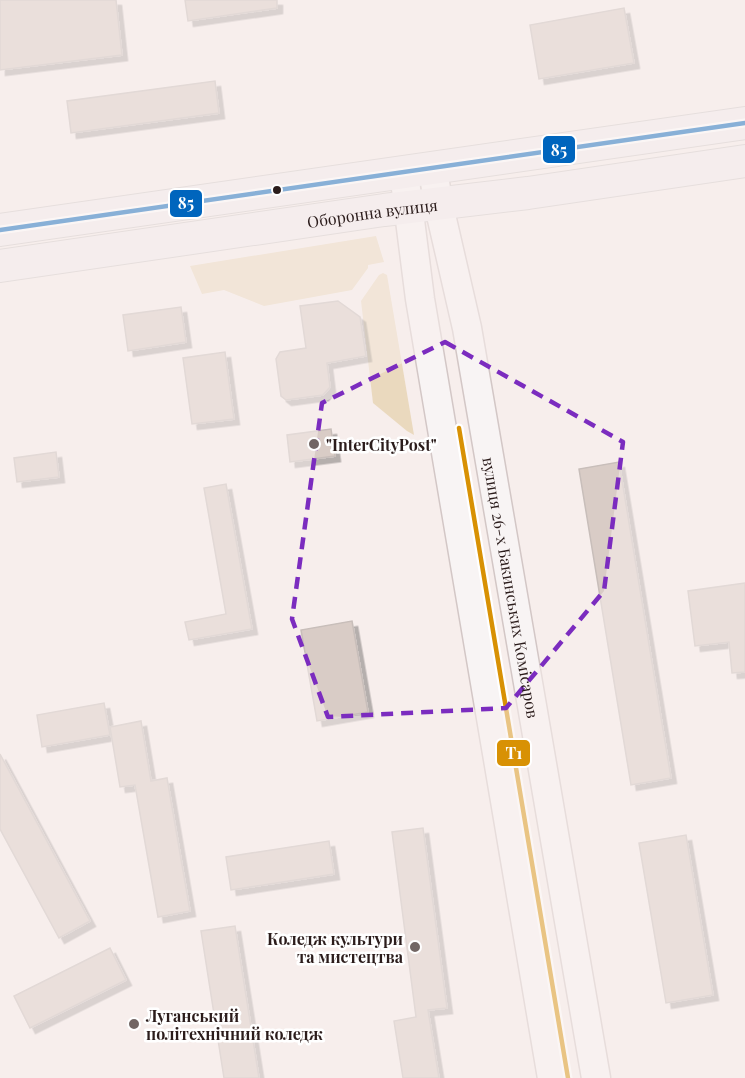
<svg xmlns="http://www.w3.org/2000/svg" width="745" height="1078" viewBox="0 0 745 1078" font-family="'Playfair Display',serif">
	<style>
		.green { fill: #ead9be }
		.building { fill: #d9ccc6; stroke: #c8beba; stroke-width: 1.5; filter: url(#shadow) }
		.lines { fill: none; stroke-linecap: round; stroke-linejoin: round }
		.secondary-casing { stroke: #d3c7c6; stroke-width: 31 }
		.primary-casing { stroke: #d1cbca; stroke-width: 34 }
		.secondary { stroke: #f8f4f4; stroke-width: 28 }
		.primary { stroke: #f1ebed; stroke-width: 32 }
		.bus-1-casing { stroke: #fff; stroke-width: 9 }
		.bus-1 { stroke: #0065bd; stroke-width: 4.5 }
		.tram-1-casing { stroke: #fff; stroke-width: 9 }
		.tram-1 { stroke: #d89104; stroke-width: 4.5 }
		.marked { fill: none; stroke: #7b2cbf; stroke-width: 4.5; stroke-dasharray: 12 8; stroke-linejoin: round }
		.bus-dot { fill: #2b1c1b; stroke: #fff; stroke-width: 2 }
		.poi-dot { fill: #726664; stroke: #fff; stroke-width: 2 }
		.labels { text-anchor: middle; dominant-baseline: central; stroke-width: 5; stroke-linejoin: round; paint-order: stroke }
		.street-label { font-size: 16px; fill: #2b1c1b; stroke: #fff }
		.poi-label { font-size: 16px; font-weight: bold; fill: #2b1c1b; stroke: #fff; text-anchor: start }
		.line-badge { stroke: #fff; stroke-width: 2 }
		.badge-label { font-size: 16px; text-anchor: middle; font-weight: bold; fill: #fff }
	</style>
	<defs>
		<filter id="shadow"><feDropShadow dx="5.5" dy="5.5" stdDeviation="0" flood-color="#0004"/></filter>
	</defs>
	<rect width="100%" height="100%" fill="#f7eeec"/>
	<g class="green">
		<polygon points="376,236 384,262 368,265 368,268 352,290 264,306 224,290 202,294 190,266"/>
		<polygon points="383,273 387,275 414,435 407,431 373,403 361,301 379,275"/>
	</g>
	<g class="building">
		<polygon points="0,0 116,0 122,55 0,70"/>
		<polygon points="185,0 277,0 277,8 188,21"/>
		<polygon points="624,8 634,63 539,79 530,25"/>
		<polygon points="215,81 219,113 71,133 67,101"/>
		<polygon points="338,301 360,317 366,356 327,363 330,387 323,395 286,400 281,396 276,359 280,352 306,348 300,306"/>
		<polygon points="181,307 186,342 128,351 123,315"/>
		<polygon points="225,352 234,419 192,424 183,358"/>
		<polygon points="331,429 335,456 290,462 287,435"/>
		<polygon points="56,452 59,477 17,482 14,458"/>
		<polygon points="619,462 671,778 631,785 579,469"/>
		<polygon points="226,484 252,629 189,640 185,622 226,614 204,488"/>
		<polygon points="745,583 745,672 732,673 729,642 695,646 688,591"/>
		<polygon points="352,621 368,712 317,721 301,630"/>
		<polygon points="104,703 110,735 42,747 37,715"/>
		<polygon points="141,721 151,781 167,778 190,911 158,917 135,785 120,787 110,727"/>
		<polygon points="0,754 90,921 59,938 0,829"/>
		<polygon points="423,828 447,1008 428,1010 439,1078 403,1078 394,1021 416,1017 392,832"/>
		<polygon points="686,835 713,995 666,1003 639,843"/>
		<polygon points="329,841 334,874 231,890 226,857"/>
		<polygon points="235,926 259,1078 224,1078 201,931"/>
		<polygon points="110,948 126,980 30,1028 14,996"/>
	</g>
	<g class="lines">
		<defs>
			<g id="secondary">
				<path id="s1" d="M433,169L438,202L467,328L596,1078"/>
				<polyline points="404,173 420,299 552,1078"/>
			</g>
			<g id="primary">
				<polyline points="0,230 745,123"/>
				<path id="s2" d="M0,266L384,210L528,193L745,161"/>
			</g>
		</defs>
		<use href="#secondary" class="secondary-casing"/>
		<use href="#primary" class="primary-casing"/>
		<use href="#secondary" class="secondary"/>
		<use href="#primary" class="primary"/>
		<defs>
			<polyline id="bus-1" points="0,230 745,123"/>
		</defs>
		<use href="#bus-1" class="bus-1-casing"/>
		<use href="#bus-1" class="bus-1"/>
		<defs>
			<polyline id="tram-1" points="459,428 568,1078"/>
		</defs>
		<use href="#tram-1" class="tram-1-casing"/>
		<use href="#tram-1" class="tram-1"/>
	</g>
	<path d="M0 0H745V1078H0ZM445,342L623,442L604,591L506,708L328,717L292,619L322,403Z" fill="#f7eeec" fill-opacity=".55" fill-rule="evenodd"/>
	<path class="marked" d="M445,342L623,442L604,591L506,708L328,717L292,619L322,403Z"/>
	<circle class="bus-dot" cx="277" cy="190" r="5"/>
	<g class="poi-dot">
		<circle cx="314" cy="444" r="6"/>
		<circle cx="415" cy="947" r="6"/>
		<circle cx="134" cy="1024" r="6"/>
	</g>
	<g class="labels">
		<g class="street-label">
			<text stroke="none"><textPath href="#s2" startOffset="376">Оборонна вулиця</textPath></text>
			<text stroke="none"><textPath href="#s1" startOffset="426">вулиця 26-х Бакинських Комісаров</textPath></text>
		</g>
		<g class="poi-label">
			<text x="326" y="444">"InterCityPost"</text>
			<text x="403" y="938" text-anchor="end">Коледж культури<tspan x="403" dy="18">та мистецтва</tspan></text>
			<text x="146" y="1015">Луганський<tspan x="146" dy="18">політехнічний коледж</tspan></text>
		</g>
	</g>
	<g class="line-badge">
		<rect x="542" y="135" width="34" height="29" rx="6" fill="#0065bd"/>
		<rect x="169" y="189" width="34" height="29" rx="6" fill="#0065bd"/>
		<rect x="496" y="739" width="35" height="28" rx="6" fill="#d89104"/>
	</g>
	<g class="badge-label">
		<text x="559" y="156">85</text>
		<text x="186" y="209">85</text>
		<text x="514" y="759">T1</text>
	</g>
</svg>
